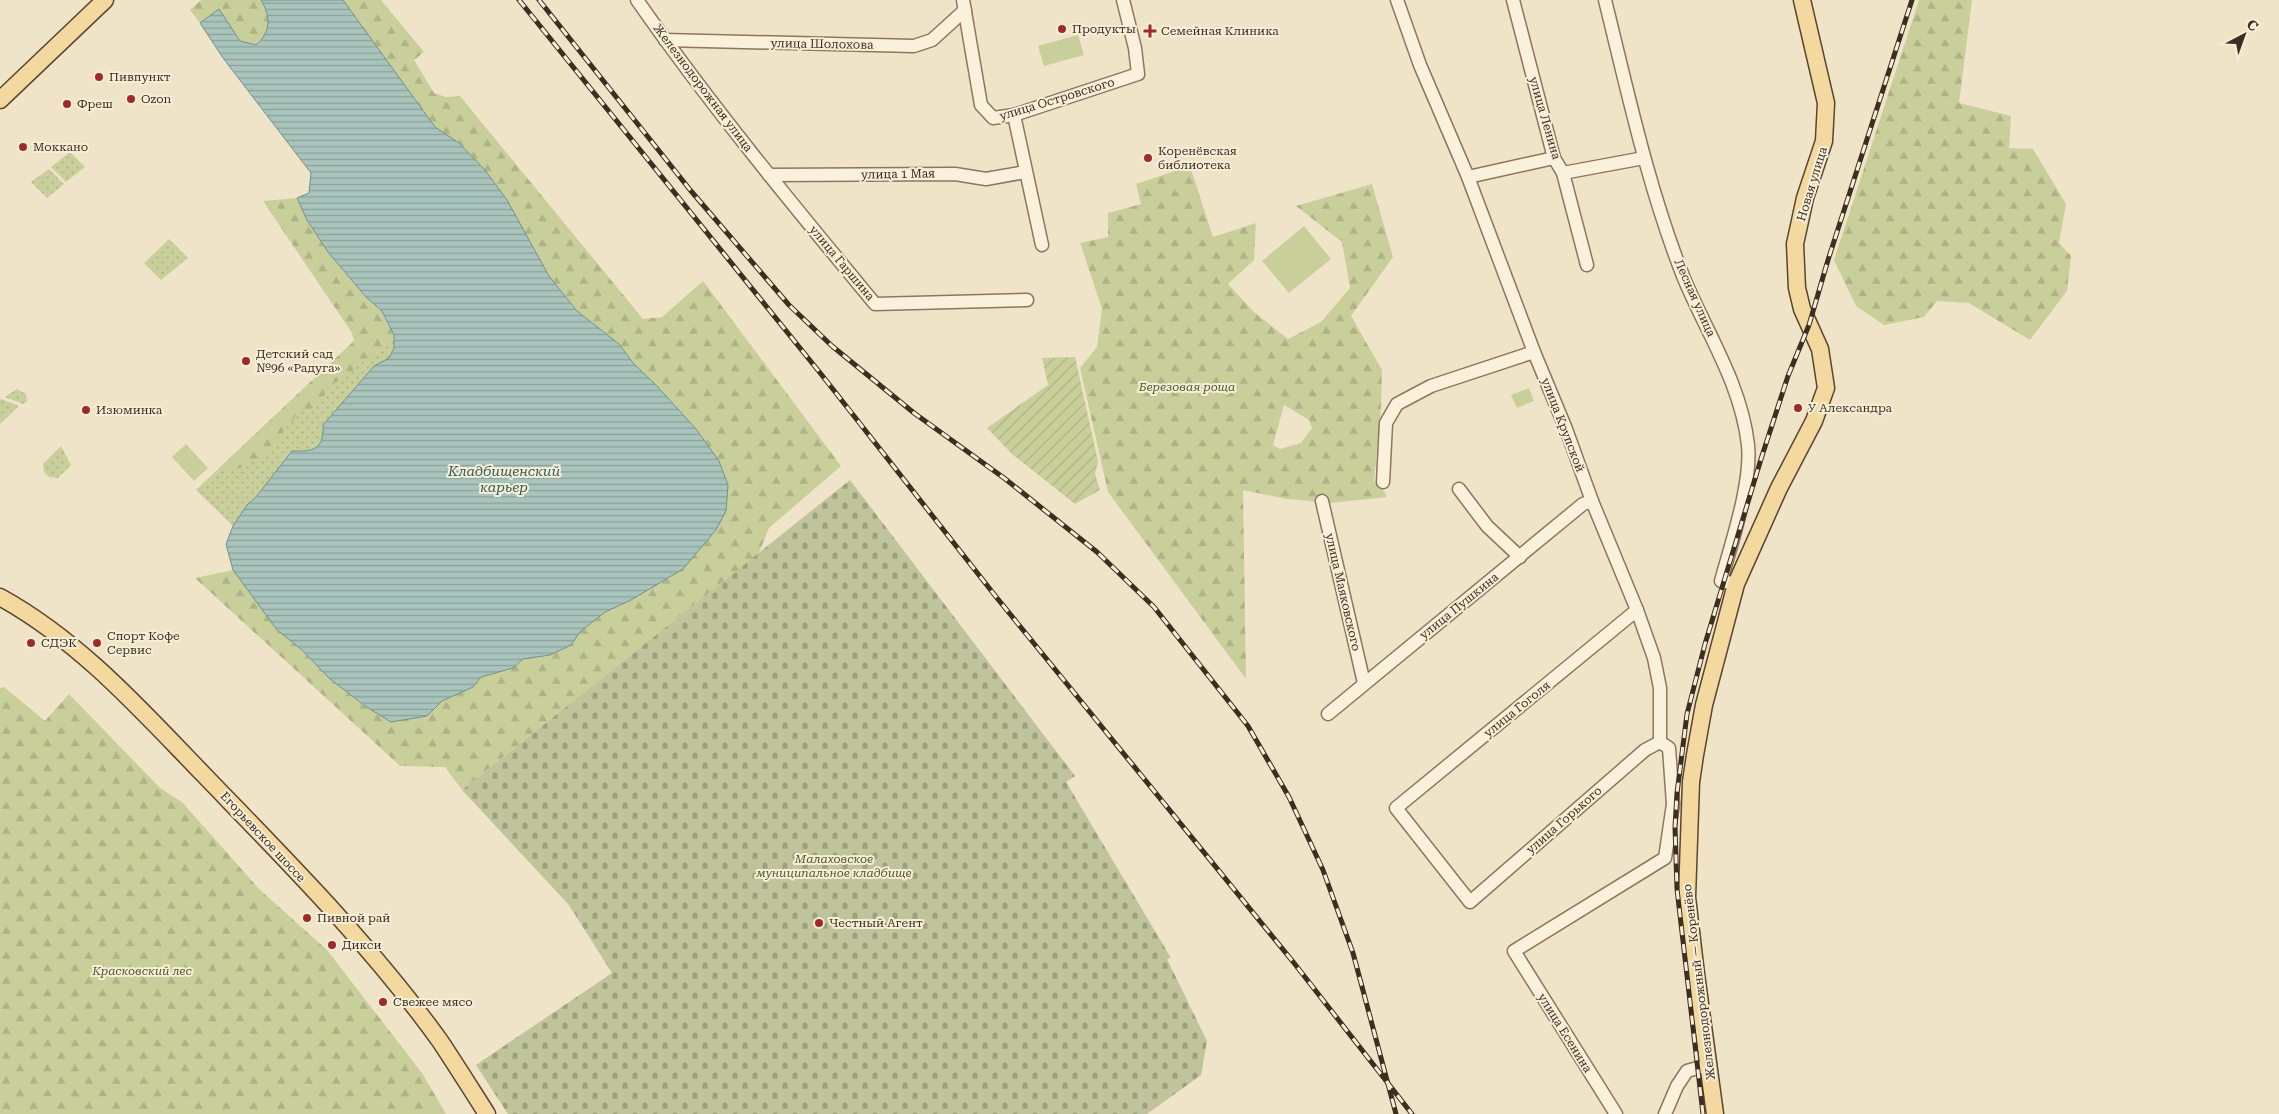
<svg xmlns="http://www.w3.org/2000/svg" width="2279" height="1114" viewBox="0 0 2279 1114" font-family="'Roboto Serif',serif">
	<style>
		.grass { fill: url(#grass-dots) }
		.forest { fill: url(#forest-firs); fill-rule: evenodd }
		.cemetery { fill: url(#cemetery-stones) }
		.garden { fill: url(#garden-furrows) }
		.pitch { fill: #c9cf9b }
		.water { fill: url(#water-rules); stroke: #6f938a }
		.lines { fill: none; stroke-linecap: round; stroke-linejoin: round }
		.minor-casing { stroke: #8d765c; stroke-width: 15 }
		.major-casing { stroke: #5b4430; stroke-width: 19 }
		.minor { stroke: #faf1dc; stroke-width: 12 }
		.major { stroke: #f3d9a0; stroke-width: 16 }
		.rail-casing { stroke: #3d2e20; stroke-width: 5 }
		.rail { stroke: #f7eed8; stroke-width: 3; stroke-dasharray: 9; stroke-linecap: butt }
		.poi-dot { fill: #9e2a2b; stroke: #f7eed8; stroke-width: 2 }
		.labels { text-anchor: middle; dominant-baseline: central; stroke-width: 4; stroke-linejoin: round; paint-order: stroke }
		.poi-label { font-size: 12px; fill: #3d2e20; stroke: #f7eed8; text-anchor: start }
		.street-label { font-size: 12px; fill: #3d2e20; stroke: #f7eed8 }
		.park-label { font-size: 12px; font-style: italic; fill: #4d5a26; stroke: #f7eed8 }
		.water-label { font-size: 14px; font-style: italic; fill: #2f5d5a; stroke: #f7eed8 }
	</style>
	<defs>
		<pattern id="grass-dots" width="8" height="8" patternUnits="userSpaceOnUse" patternTransform="scale(1.25)"><rect width="8" height="8" fill="#c9cf9b"/><path d="M2 2h.1M6 6h.1" fill="none" stroke="#aeb285" stroke-width="1.8" stroke-linecap="round"/></pattern>
		<pattern id="forest-firs" width="22" height="20" patternUnits="userSpaceOnUse" patternTransform="scale(1.25)"><rect width="22" height="20" fill="#c9cf9b"/><path d="M5 1l3.5 6h-7zM16 11l3.5 6h-7z" fill="#aeb285"/></pattern>
		<pattern id="cemetery-stones" width="16" height="16" patternUnits="userSpaceOnUse" patternTransform="scale(1.25)"><rect width="16" height="16" fill="#bfc49a"/><path d="M2 7V4a2 2 0 0 1 4 0v3zM10 15v-3a2 2 0 0 1 4 0v3z" fill="#9ca07d"/></pattern>
		<pattern id="garden-furrows" width="10" height="10" patternUnits="userSpaceOnUse" patternTransform="scale(1.25)"><rect width="10" height="10" fill="#c9cf9b"/><path d="M-1 1l2-2M0 10L10 0M9 11l2-2" fill="none" stroke="#aeb285"/></pattern>
		<pattern id="water-rules" width="6" height="5" patternUnits="userSpaceOnUse" patternTransform="scale(1.25)"><rect width="6" height="5" fill="#a9c4bc"/><path d="M0 2.5h6" fill="none" stroke="#8ba098"/></pattern>
	</defs>
	<rect width="100%" height="100%" fill="#f0e4c8"/>
	<g class="grass">
		<polygon points="70,152 85,167 66,182 51,167"/>
		<polygon points="49,169 64,184 47,198 31,182"/>
		<polygon points="169,239 188,258 161,280 144,263"/>
		<path d="M394,335V348L389,358L374,366L323,425C324,449 314,452 292,451L256,497L247,505L233,526L196,490L354,341Z"/>
		<polygon points="17,389 26,394 27,401 23,404 5,397"/>
		<polygon points="1,399 19,406 0,424 0,400"/>
		<polygon points="61,446 71,465 58,478 49,477 44,472 43,464"/>
	</g>
	<g class="forest">
		<path d="M201,0H261C271,17 271,32 256,45L240,41L219,10L200,23L190,10Z"/>
		<polygon points="343,0 381,0 424,52 414,60 434,93 446,97 460,96 643,319 662,317 703,281 841,466 769,528 759,553 462,790 445,767 400,766 195,578 233,570 277,630 301,649 330,679 364,706 391,722 426,716 442,701 473,687 481,677 513,668 523,659 550,655 571,645 580,632 605,612 631,600 726,511 728,485 719,461 696,429 656,385 633,363 619,344 577,311 549,276 507,200 485,170 459,143 435,127"/>
		<polygon points="1919,0 1972,0 1959,103 2011,116 2009,148 2033,149 2066,204 2059,243 2071,256 2067,291 2030,340 1969,303 1937,301 1924,317 1884,325 1856,306 1834,260"/>
		<path d="M1190,166L1213,237L1256,223L1254,260L1228,284L1254,312L1288,339L1321,322L1350,288L1342,242L1296,206L1372,184L1393,257L1351,316L1382,370L1381,410L1374,481L1384,491L1387,497L1330,503L1287,499L1243,490L1246,679L1108,492L1080,368L1097,347L1102,309L1080,243L1108,237V213L1141,204L1136,184ZM1284,405L1309,420L1312,428L1301,443L1280,449L1273,445Z"/>
		<polygon points="297,198 307,220 328,252 366,297 382,311 394,335 345,377 328,387 322,401 313,408 299,412 266,452 240,468 218,469 354,341 352,333 263,201"/>
		<polygon points="4,687 45,721 69,694 160,788 182,802 260,890 327,950 422,1073 446,1114 0,1114 0,688"/>
	</g>
	<polygon class="cemetery" points="850,480 1075,776 1066,782 1171,958 1167,959 1207,1041 1201,1075 1147,1114 508,1114 476,1065 612,973 569,905 462,790"/>
	<polygon class="garden" points="1075,357 1098,461 1095,474 1100,490 1075,504 1013,455 987,428 1048,385 1042,358"/>
	<g class="pitch">
		<polygon points="1078,35 1084,55 1044,66 1038,46"/>
		<polygon points="1304,226 1331,259 1289,293 1262,261"/>
		<polygon points="1529,388 1534,401 1517,408 1511,395"/>
		<polygon points="186,444 208,468 194,481 172,457"/>
	</g>
	<path class="water" d="M261,0H343L435,127L459,143L485,170L507,200L549,276L577,311L619,344L633,363L656,385L696,429L719,461L728,485L726,511L716,530L683,569L631,600L605,612L580,632L571,645L550,655L523,659L513,668L481,677L473,687L442,701L427,716L391,722L365,706L330,679L301,649L277,630L233,570L226,544L233,526L247,505L256,497L292,451C314,452 324,449 323,425L374,366L389,358L394,348V335L382,311L366,297L328,252L307,220L297,198L309,193L311,173L223,58L200,23L219,9L240,41L256,45C271,32 271,17 261,0Z"/>
	<g class="lines">
		<defs>
			<g id="minor">
				<path d="M637,0C711,106 793,205 875,304L1027,300"/>
				<polyline points="963,0 981,105 993,118 1014,115 1138,74 1135,48 1123,0"/>
				<polyline points="1397,0 1420,65 1468,177 1534,352 1566,429 1592,501 1637,610 1654,658 1660,688 1660,742 1669,748 1673,804 1665,858 1514,951 1616,1114"/>
				<polyline points="1513,0 1554,158 1563,173 1587,265"/>
				<path d="M1605,0C1628,93 1648,187 1683,276C1706,332 1741,383 1748,445C1752,483 1731,544 1721,581L1736,584"/>
				<polyline points="665,40 914,46 932,40 965,10"/>
				<polyline points="1014,115 1042,245"/>
				<polyline points="1563,173 1644,158"/>
				<polyline points="769,175 955,174 986,179 1025,172"/>
				<polyline points="1468,177 1554,158"/>
				<polyline points="1383,482 1386,423 1397,404 1431,386 1534,352"/>
				<polyline points="1459,489 1487,526 1520,557"/>
				<polyline points="1322,501 1364,683"/>
				<polyline points="1637,610 1396,808 1470,902 1645,750 1660,742"/>
				<polyline points="1328,714 1583,504 1592,501"/>
				<polyline points="1665,1114 1677,1086 1687,1071 1708,1065"/>
			</g>
			<g id="major">
				<polyline points="0,100 105,0"/>
				<path d="M0,597C80,641 141,710 204,775C286,860 371,945 440,1041C456,1065 471,1089 487,1114"/>
				<polyline points="1715,1114 1696,974 1687,897 1691,782 1695,755 1704,705 1736,584 1779,488 1814,421 1826,388 1820,349 1802,309 1797,288 1795,244 1805,198 1824,141 1826,103 1802,0"/>
			</g>
		</defs>
		<use href="#minor" class="minor-casing"/>
		<use href="#major" class="major-casing"/>
		<use href="#minor" class="minor"/>
		<use href="#major" class="major"/>
		<defs>
			<g id="rail">
				<polyline points="519,0 821,374 997,598 1294,963 1412,1114"/>
				<polyline points="539,0 691,191 789,305 832,346 914,413 1004,478 1097,552 1154,607 1248,726 1289,797 1323,870 1353,953 1396,1114"/>
				<polyline points="1703,1114 1677,889 1675,827 1677,793 1687,714 1705,644 1761,459 1788,376 1809,325 1828,260 1912,0"/>
			</g>
		</defs>
		<use href="#rail" class="rail-casing"/>
		<use href="#rail" class="rail"/>
	</g>
	<g class="poi-dot">
		<circle cx="1062" cy="29" r="5"/>
		<path d="M1147.5 23.5h5v5h5v5h-5v5h-5v-5h-5v-5h5z"/>
		<circle cx="99" cy="77" r="5"/>
		<circle cx="131" cy="99" r="5"/>
		<circle cx="67" cy="104" r="5"/>
		<circle cx="23" cy="147" r="5"/>
		<circle cx="1148" cy="158" r="5"/>
		<circle cx="246" cy="361" r="5"/>
		<circle cx="1798" cy="408" r="5"/>
		<circle cx="86" cy="410" r="5"/>
		<circle cx="31" cy="643" r="5"/>
		<circle cx="97" cy="643" r="5"/>
		<circle cx="307" cy="918" r="5"/>
		<circle cx="819" cy="923" r="5"/>
		<circle cx="332" cy="945" r="5"/>
		<circle cx="383" cy="1002" r="5"/>
	</g>
	<g class="labels">
		<g class="poi-label">
			<text x="1072" y="29">Продукты</text>
			<text x="1161" y="31">Семейная Клиника</text>
			<text x="109" y="77">Пивпункт</text>
			<text x="141" y="99">Ozon</text>
			<text x="77" y="104">Фреш</text>
			<text x="33" y="147">Моккано</text>
			<text x="1158" y="151">Коренёвская<tspan x="1158" dy="14">библиотека</tspan></text>
			<text x="256" y="354">Детский сад<tspan x="256" dy="14">№96 «Радуга»</tspan></text>
			<text x="1808" y="408">У Александра</text>
			<text x="96" y="410">Изюминка</text>
			<text x="107" y="636">Спорт Кофе<tspan x="107" dy="14">Сервис</tspan></text>
			<text x="41" y="643">СДЭК</text>
			<text x="317" y="918">Пивной рай</text>
			<text x="829" y="923">Честный Агент</text>
			<text x="342" y="945">Дикси</text>
			<text x="393" y="1002">Свежее мясо</text>
		</g>
		<g class="street-label">
			<text transform="translate(822 44) rotate(1)">улица Шолохова</text>
			<text transform="translate(703 88) rotate(53)">Железнодорожная улица</text>
			<text transform="translate(1057 99) rotate(-17)">улица Островского</text>
			<text transform="translate(1545 118) rotate(74)">улица Ленина</text>
			<text transform="translate(898 174) rotate(-1)">улица 1 Мая</text>
			<text transform="translate(1812 184) rotate(-73)">Новая улица</text>
			<text transform="translate(842 263) rotate(50)">улица Гаршина</text>
			<text transform="translate(1695 298) rotate(66)">Лесная улица</text>
			<text transform="translate(1563 425) rotate(69)">улица Крупской</text>
			<text transform="translate(1343 592) rotate(77)">улица Маяковского</text>
			<text transform="translate(1459 606) rotate(-39)">улица Пушкина</text>
			<text transform="translate(1517 709) rotate(-39)">улица Гоголя</text>
			<text transform="translate(1564 820) rotate(-41)">улица Горького</text>
			<text transform="translate(263 837) rotate(47)">Егорьевское шоссе</text>
			<text transform="translate(1699 982) rotate(-97)">Железнодорожный — Коренёво</text>
			<text transform="translate(1565 1033) rotate(58)">улица Есенина</text>
		</g>
		<g class="park-label">
			<text x="1187" y="387">Березовая роща</text>
			<text x="834" y="859">Малаховское<tspan x="834" dy="14">муниципальное кладбище</tspan></text>
			<text x="142" y="971">Красковский лес</text>
		</g>
		<g class="water-label">
			<text x="504" y="471">Кладбищенский<tspan x="504" dy="16">карьер</tspan></text>
		</g>
	</g>
	<g transform="translate(2244 35) rotate(41)" stroke="#f7eed8" stroke-width="4" paint-order="stroke">
	<path d="M0-4L9 19L0 12L-9 19Z" fill="#3d2e20"/>
	<text y="-8" font-size="14" font-weight="bold" text-anchor="middle" fill="#3d2e20">С</text>
	</g>
</svg>
